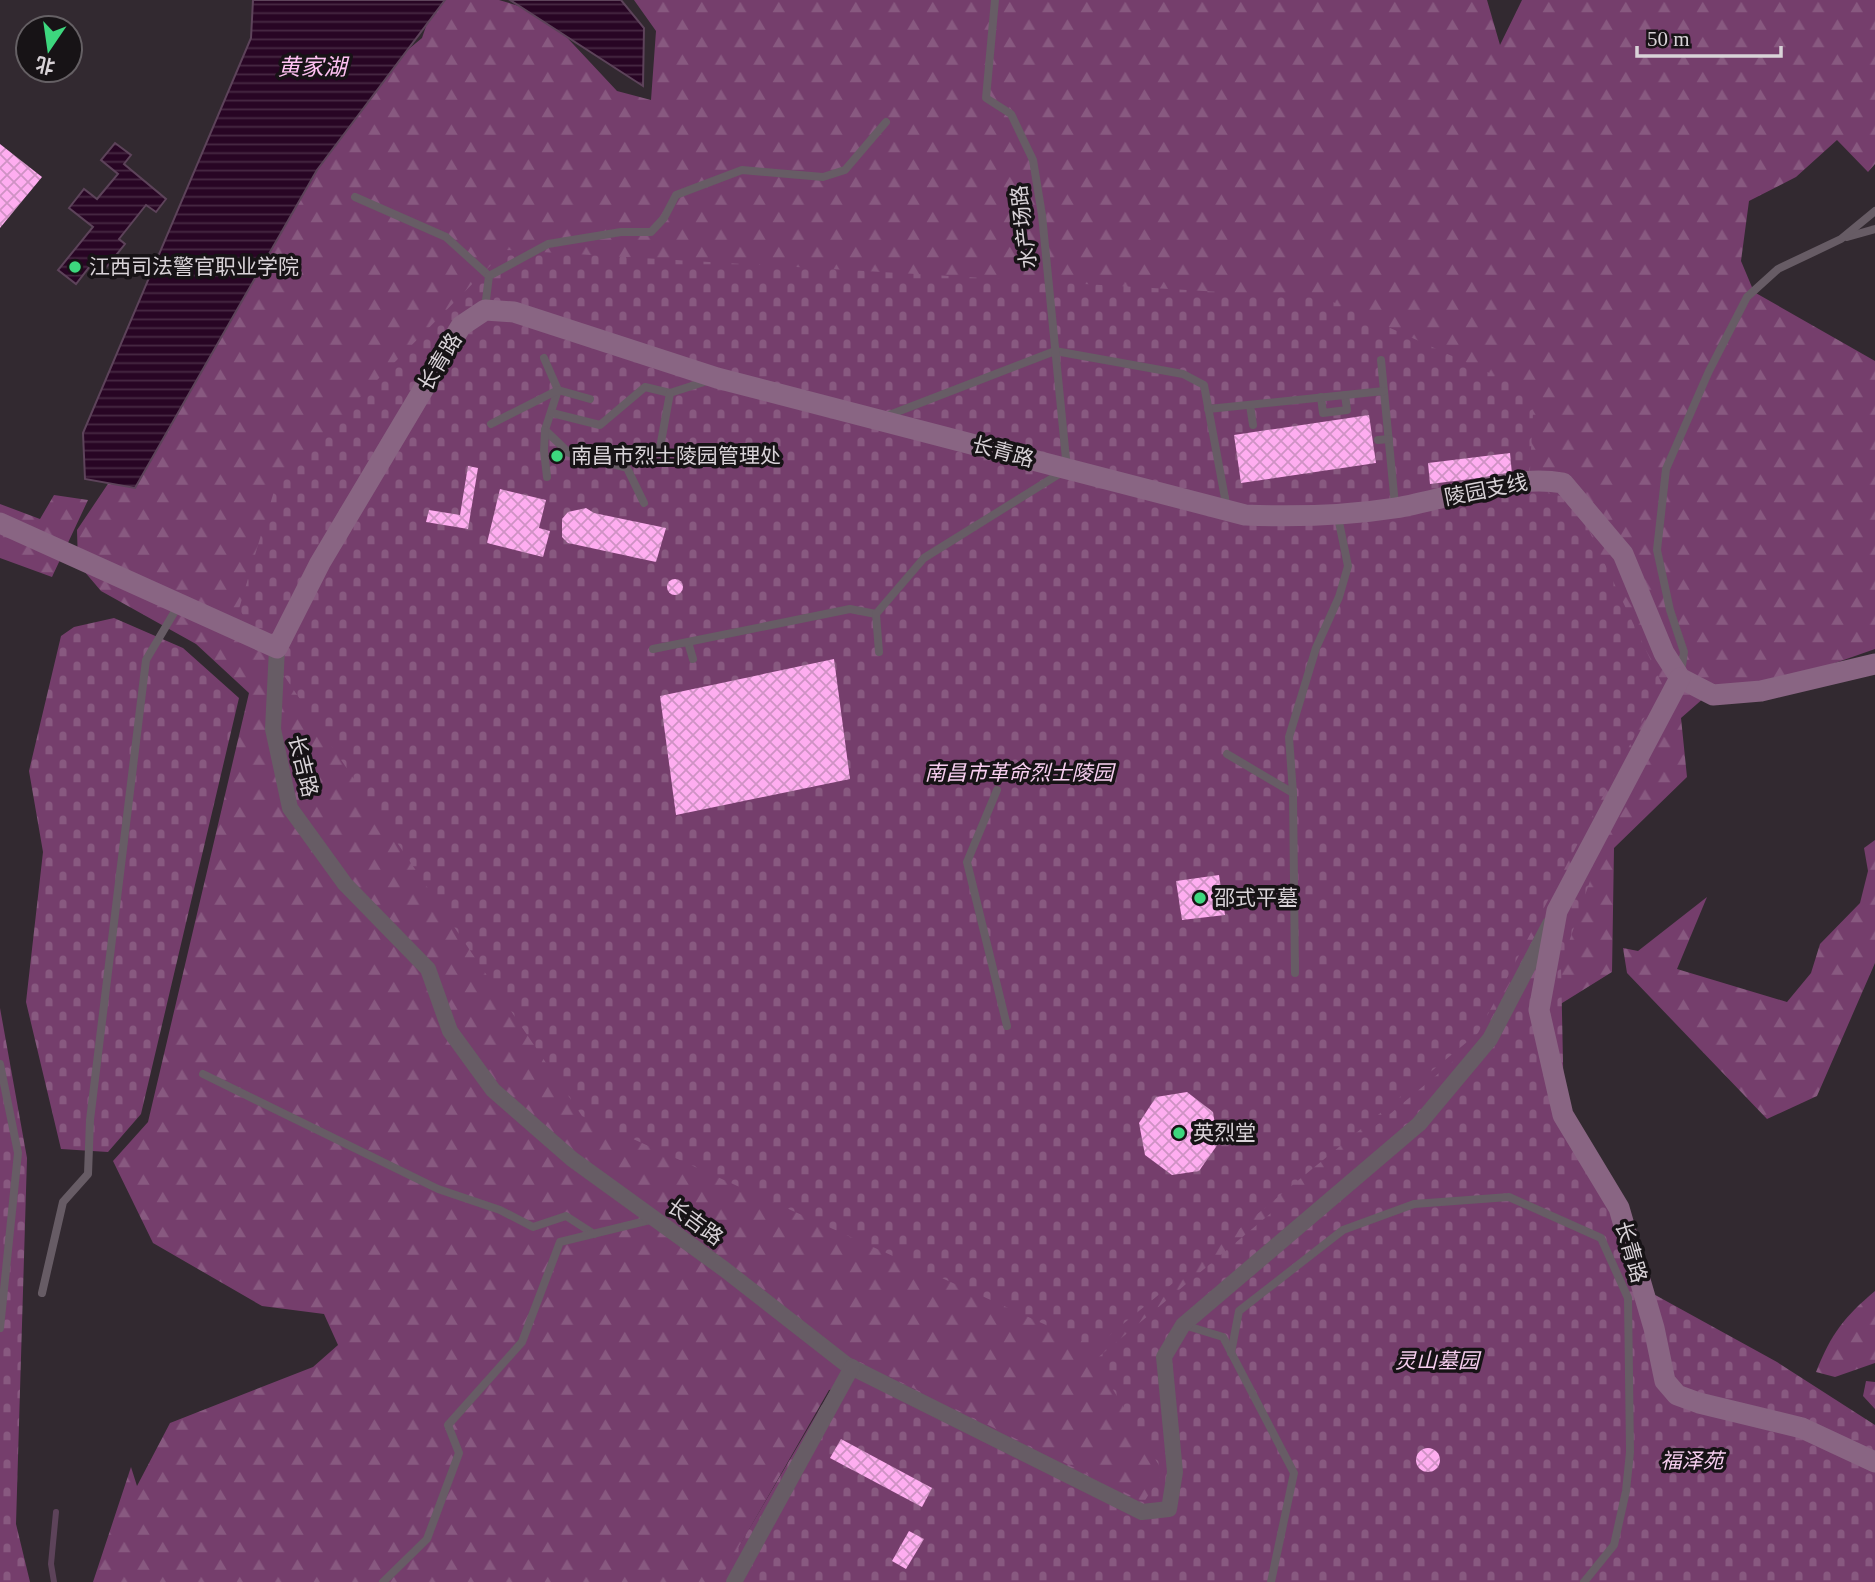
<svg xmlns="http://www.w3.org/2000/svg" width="1875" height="1582" viewBox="0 0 1875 1582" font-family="'Times New Roman','Noto Sans SC',serif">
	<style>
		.forest { fill: url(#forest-firs) }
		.cemetery { fill: url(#cemetery-stones) }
		.water { fill: url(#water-rules); stroke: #5d435a; stroke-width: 2 }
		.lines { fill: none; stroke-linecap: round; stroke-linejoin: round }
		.stream { stroke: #5d435a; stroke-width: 6 }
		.building { fill: url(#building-cross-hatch) }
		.lane { stroke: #675c65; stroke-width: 8 }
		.street { stroke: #675c65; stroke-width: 16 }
		.secondary { stroke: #896583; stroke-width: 21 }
		.poi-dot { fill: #3dd77e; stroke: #171316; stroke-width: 2.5 }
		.labels { text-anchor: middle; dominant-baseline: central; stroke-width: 7; stroke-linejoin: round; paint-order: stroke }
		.street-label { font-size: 21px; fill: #d9d3d8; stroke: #171316 }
		.poi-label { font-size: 21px; fill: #d9d3d8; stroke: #171316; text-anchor: start }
		.park-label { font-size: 21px; font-style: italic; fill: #f7ceef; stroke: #171316 }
		.water-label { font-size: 23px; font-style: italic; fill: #fec1f2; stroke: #171316 }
	</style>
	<defs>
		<pattern id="forest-firs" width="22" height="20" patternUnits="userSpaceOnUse" patternTransform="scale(1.75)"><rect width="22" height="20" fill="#753e6c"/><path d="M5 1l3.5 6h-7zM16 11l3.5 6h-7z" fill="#885980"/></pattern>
		<pattern id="cemetery-stones" width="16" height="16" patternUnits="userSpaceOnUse" patternTransform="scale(1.75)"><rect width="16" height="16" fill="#753e6c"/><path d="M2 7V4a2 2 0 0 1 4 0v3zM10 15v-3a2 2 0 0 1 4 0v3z" fill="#885980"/></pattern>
		<pattern id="water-rules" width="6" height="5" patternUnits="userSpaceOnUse" patternTransform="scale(1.75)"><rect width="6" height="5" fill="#280524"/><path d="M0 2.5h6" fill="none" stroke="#472943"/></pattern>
		<pattern id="building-cross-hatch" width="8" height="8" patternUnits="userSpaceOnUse" patternTransform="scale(1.75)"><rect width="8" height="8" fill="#feadf0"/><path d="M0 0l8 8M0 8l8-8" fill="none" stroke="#cf92c4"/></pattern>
	</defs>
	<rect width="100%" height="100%" fill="#322930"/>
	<g class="forest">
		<polygon points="435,0 499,0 545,14 617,91 651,100 656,31 634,0 1487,0 1500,45 1522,0 1875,0 1875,164 1868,172 1837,140 1796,177 1749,201 1741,261 1754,292 1875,361 1875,649 1775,684 1705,697 1681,718 1687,777 1614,848 1612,972 1522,1028 1209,1534 870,1385 829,1390 719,1582 93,1582 131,1467 137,1486 170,1423 313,1367 338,1345 324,1314 262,1306 153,1243 113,1161 148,1122 249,693 196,644 101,591 78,564 77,530 136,442 315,127 422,38"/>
		<polygon points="54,495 88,500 52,577 0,558 0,504 40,519"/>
		<polygon points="1875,840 1875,963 1817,1096 1767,1119 1627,973 1623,948 1638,951 1707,897 1677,969 1787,1002 1811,973 1820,944 1860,903 1868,871 1864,848"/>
		<path d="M1875,1291V1363L1835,1377L1816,1372C1831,1334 1844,1317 1875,1291Z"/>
		<polygon points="1866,1381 1875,1382 1875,1409 1863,1396"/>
	</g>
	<g class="cemetery">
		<polygon points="506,250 1324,298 1534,393 1529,489 1574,499 1662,684 1478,1033 1095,1347 582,1116 239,609 277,481"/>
		<polygon points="114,618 183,648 239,698 141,1114 108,1152 61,1149 26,1002 43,852 29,771 61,636 74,627"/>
		<polygon points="1584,843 1600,852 1561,965 1564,1111 1648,1291 1777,1362 1875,1425 1875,1582 718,1582 850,1357 1144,1502 1163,1472 1095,1360 1481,1038"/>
		<polygon points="0,1008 27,1158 16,1524 30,1582 0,1582"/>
	</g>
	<g class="water">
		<polygon points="253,0 445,0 317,170 135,488 85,479 83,433 251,38"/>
		<polygon points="510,0 621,0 644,28 643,86"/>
		<polygon points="115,143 131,155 124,164 166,199 156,212 146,205 119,239 125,244 105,269 94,261 76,284 58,270 93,227 69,208 84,189 97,199 118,174 101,160"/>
	</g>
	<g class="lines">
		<polyline class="stream" points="54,1582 51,1564 56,1512"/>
	</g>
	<g class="building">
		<polygon points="0,144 42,177 0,228"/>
		<polygon points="1369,415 1376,463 1241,483 1234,435"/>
		<polygon points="1510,453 1512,474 1430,484 1428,463"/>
		<polygon points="468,466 478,468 468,529 426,522 429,510 460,515"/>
		<polygon points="500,489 546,500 539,528 550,531 543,557 487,543"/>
		<polygon points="586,508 594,513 666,528 656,562 568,543 562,537 562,519 568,512"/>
		<circle cx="675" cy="587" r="8"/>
		<polygon points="834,659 850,779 676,815 660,696"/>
		<polygon points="1219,875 1225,915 1182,920 1176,881"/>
		<polygon points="1187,1092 1213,1112 1218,1144 1199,1171 1172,1175 1145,1155 1139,1123 1156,1097"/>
		<polygon points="841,1439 932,1488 922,1507 830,1458"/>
		<circle cx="1428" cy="1460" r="12"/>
		<polygon points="909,1531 924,1539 906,1569 892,1561"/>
	</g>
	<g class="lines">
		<g class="lane">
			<polyline points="355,197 446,237 489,276 485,308"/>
			<polyline points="1847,237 1875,229"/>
			<polyline points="489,276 548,244 621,232 651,232 664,218 676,195 742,170 823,177 845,170 886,122"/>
			<polyline points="544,358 558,390 545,430 569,453 627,468 644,503"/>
			<polyline points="1381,360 1395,505"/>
			<polyline points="1321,397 1323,413 1347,410 1345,395"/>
			<polyline points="1250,405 1253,425"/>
			<polyline points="1208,409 1384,391"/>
			<polyline points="552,413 600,425 645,387 670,393 707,381"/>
			<polyline points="884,417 1055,351 1183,374 1204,385 1227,509"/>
			<polyline points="491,424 558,390 590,399"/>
			<polyline points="545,430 544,451 547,477"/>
			<polyline points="1378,440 1389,439"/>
			<polyline points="659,453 670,393"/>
			<polyline points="688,642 693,659"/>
			<polyline points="653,649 850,609 876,614"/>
			<polyline points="879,652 876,614 924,558 1067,469 1042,215 1033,160 1011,114 986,98 995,0"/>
			<polyline points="1681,672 1684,652 1670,610 1657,550 1666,469 1709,371 1747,297 1778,269 1841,239 1875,211"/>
			<polyline points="1227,754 1293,793 1295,973"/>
			<polyline points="997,790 967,862 1007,1026"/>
			<polyline points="1293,793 1289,737 1316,648 1339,597 1348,566 1338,517"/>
			<polyline points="0,1064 18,1153 0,1328"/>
			<polyline points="203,1074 438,1189 500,1210 533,1227 566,1216 594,1234"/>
			<polyline points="42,1293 63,1202 88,1174 90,1120 146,660 178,606"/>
			<polyline points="1184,1325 1223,1337 1294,1473 1271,1582"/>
			<polyline points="1231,1353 1239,1311 1343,1230 1414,1204 1509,1197 1601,1238 1628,1298 1630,1452 1626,1491 1614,1545 1584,1582"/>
			<polyline points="383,1582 427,1539 459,1453 448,1425 522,1342 560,1242 654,1219"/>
		</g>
		<g class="street">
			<polyline points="277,648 273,729 290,808 345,884 428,969 450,1031 493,1090 572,1159 724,1269 847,1365 1142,1512 1169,1509 1175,1472 1164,1357 1183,1325 1419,1124 1490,1039 1550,924"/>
			<polyline points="734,1582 852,1367"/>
		</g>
		<g class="secondary">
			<path d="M0,523L277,648L320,563L461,326L485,310L514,312L717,378L1245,515C1296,517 1344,516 1395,508C1449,499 1509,474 1563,483L1623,554L1664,653L1680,678L1713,695L1761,691L1875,664"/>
			<polyline points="1680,678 1557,911 1539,1010 1563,1115 1619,1208 1654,1328 1665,1381 1677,1395 1699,1403 1802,1428 1875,1462"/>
		</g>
	</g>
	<g class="poi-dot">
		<circle cx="75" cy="267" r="7"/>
		<circle cx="557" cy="456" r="7"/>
		<circle cx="1200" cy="898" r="7"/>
		<circle cx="1179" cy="1133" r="7"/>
	</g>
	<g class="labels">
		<g class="street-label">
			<text transform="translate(1024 227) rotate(-97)">水产场路</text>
			<text transform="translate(440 362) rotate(-59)">长青路</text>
			<text transform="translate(1003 452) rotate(15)">长青路</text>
			<text transform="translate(1486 490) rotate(-11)">陵园支线</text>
			<text transform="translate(303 766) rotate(76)">长吉路</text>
			<text transform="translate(695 1222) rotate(36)">长吉路</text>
			<text transform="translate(1631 1252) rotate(74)">长青路</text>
		</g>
		<g class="poi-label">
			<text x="89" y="267">江西司法警官职业学院</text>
			<text x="571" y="456">南昌市烈士陵园管理处</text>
			<text x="1214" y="898">邵式平墓</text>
			<text x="1193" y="1133">英烈堂</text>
		</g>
		<g class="park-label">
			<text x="1019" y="773">南昌市革命烈士陵园</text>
			<text x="1437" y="1361">灵山墓园</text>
			<text x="1692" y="1461">福泽苑</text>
		</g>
		<g class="water-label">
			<text x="312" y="67">黄家湖</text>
		</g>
	</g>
	<g transform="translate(49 49) rotate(193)"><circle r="33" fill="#171316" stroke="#656064" stroke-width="2"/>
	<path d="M0-5L12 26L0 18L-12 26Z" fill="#3dd77e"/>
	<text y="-10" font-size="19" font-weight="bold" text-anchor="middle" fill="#d9d3d8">北</text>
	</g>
	<path d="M1637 46v10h144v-10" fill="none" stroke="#d9d3d8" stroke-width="3.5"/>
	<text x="1647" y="46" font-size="21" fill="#d9d3d8" stroke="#171316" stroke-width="5" paint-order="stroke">50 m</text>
</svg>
